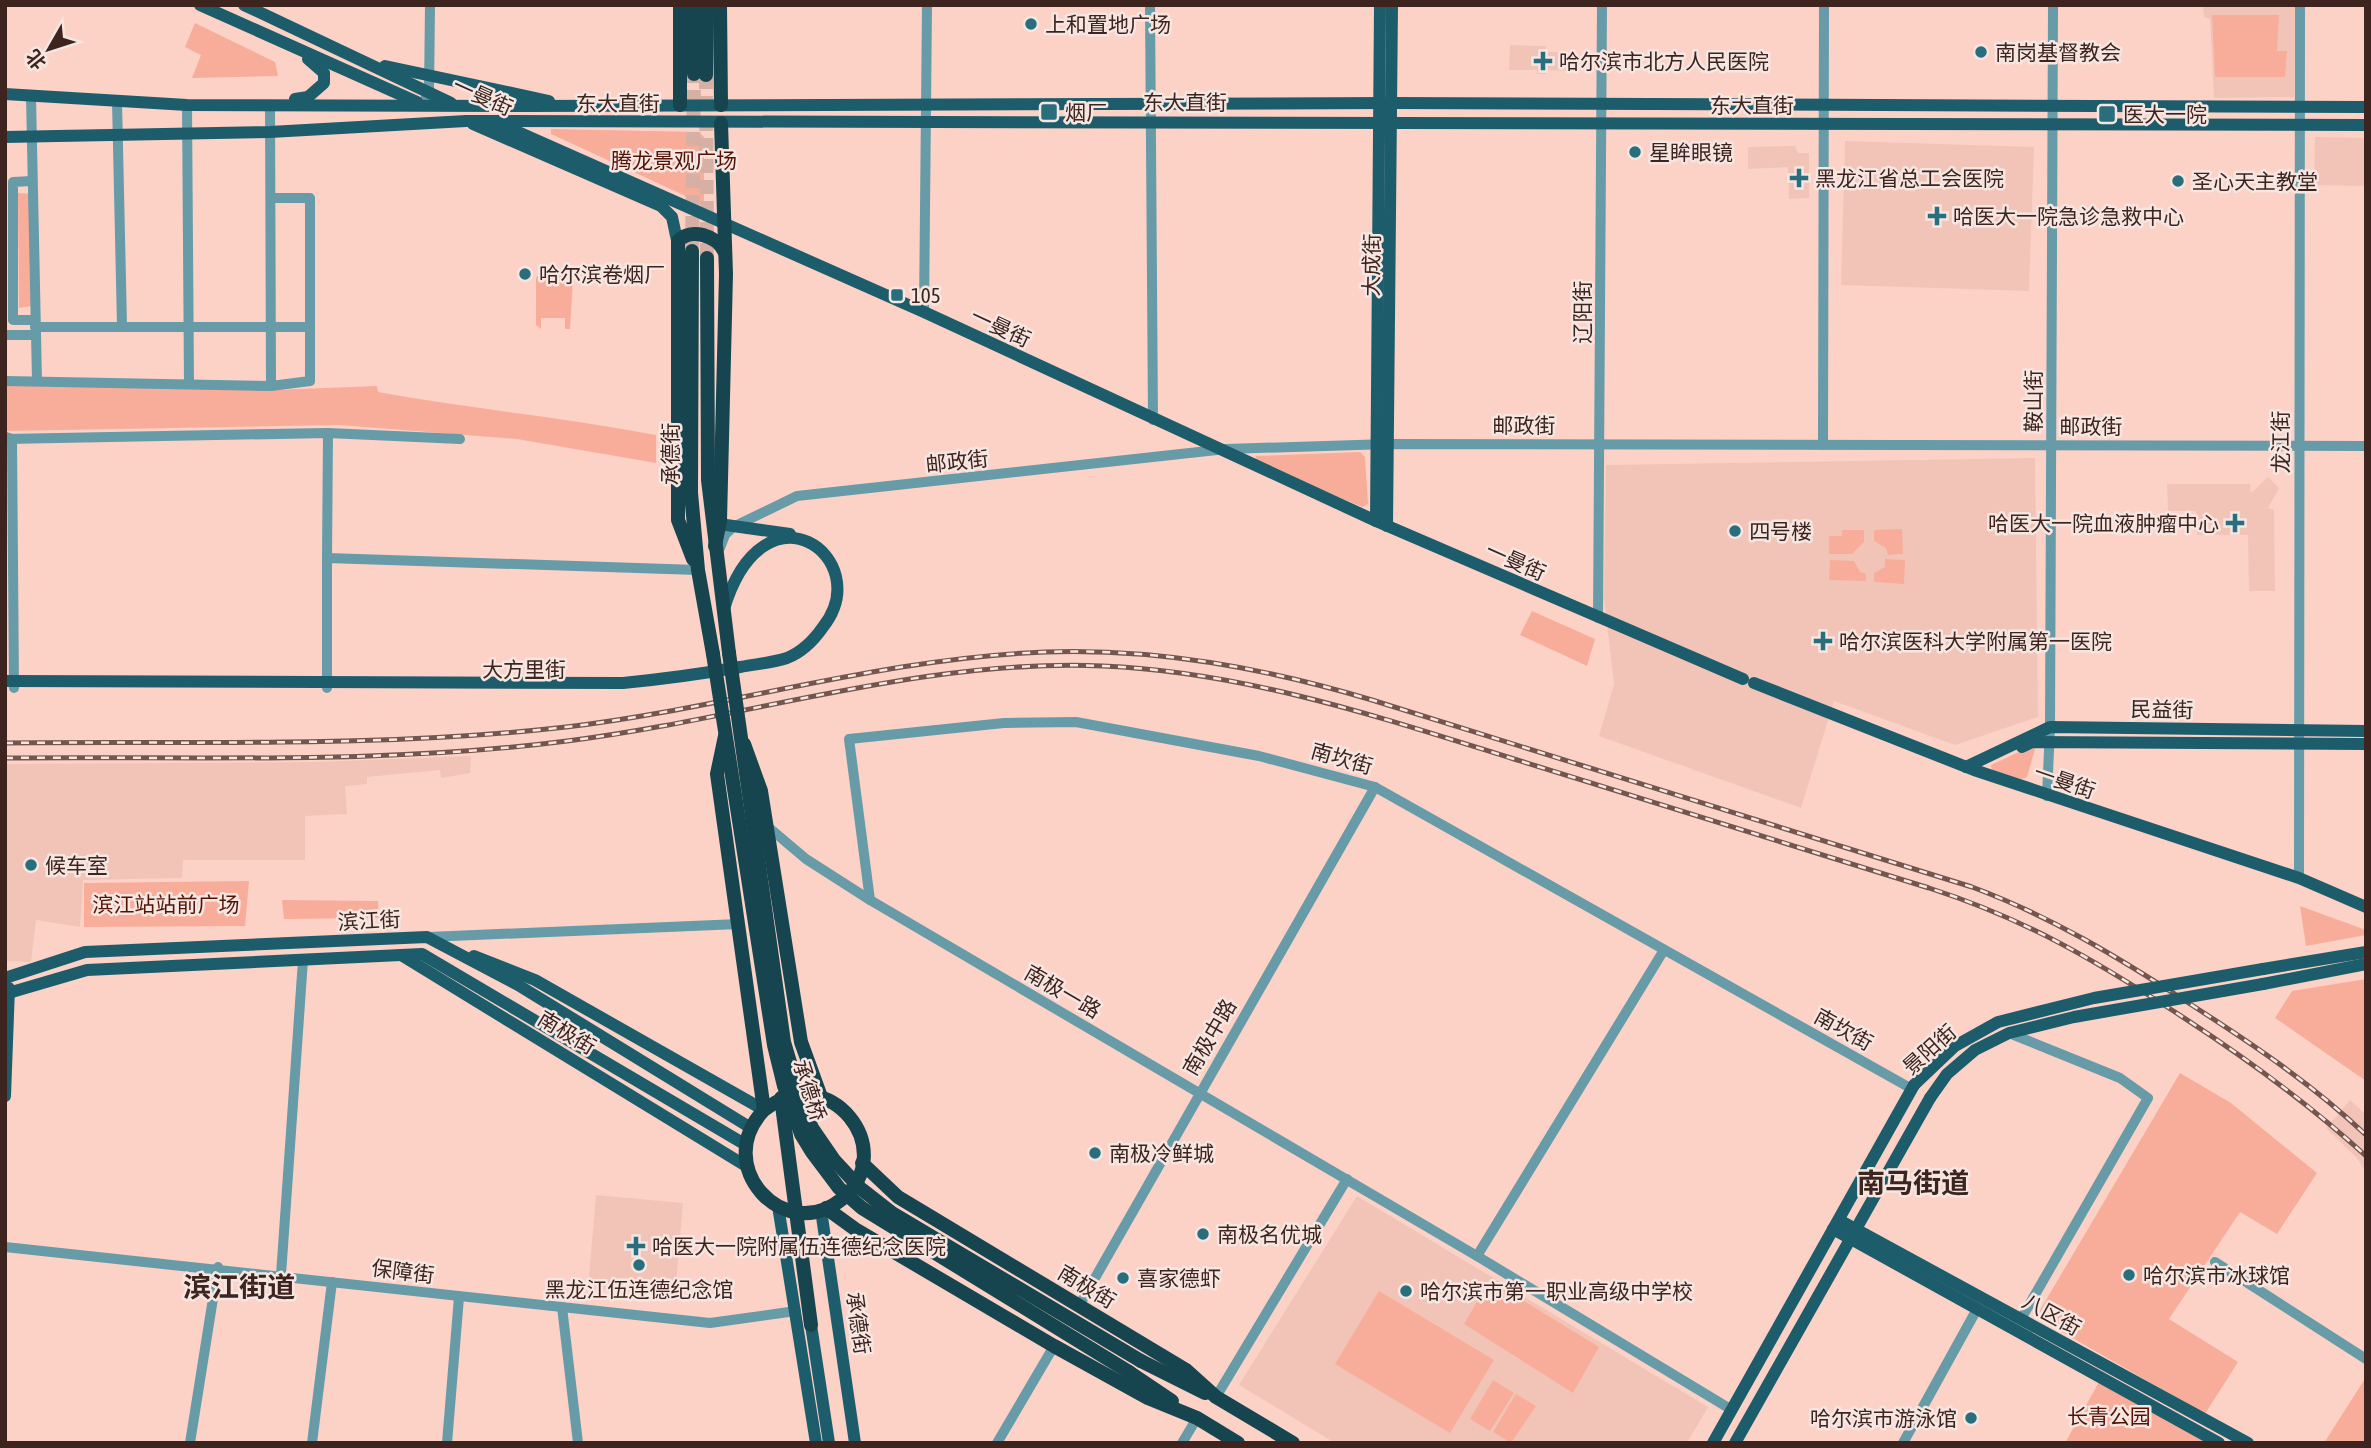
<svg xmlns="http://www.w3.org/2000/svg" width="2371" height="1448" viewBox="0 0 2371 1448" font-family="'Asap Condensed','Noto Sans SC',sans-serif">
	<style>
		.built { fill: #f2c4b8 }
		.green { fill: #f8ad9a }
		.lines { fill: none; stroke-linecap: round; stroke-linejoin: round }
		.highway-tunnel { stroke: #d6afa5; stroke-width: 14; stroke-dasharray: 14 7; stroke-linecap: butt }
		.minor { stroke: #679ba8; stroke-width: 10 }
		.major { stroke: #1d5d6b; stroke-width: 12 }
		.highway { stroke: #17454f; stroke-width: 14 }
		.rail-casing { stroke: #74564e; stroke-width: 5 }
		.rail { stroke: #f5e6e2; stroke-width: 2.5; stroke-dasharray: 8; stroke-linecap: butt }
		.major-bridge { stroke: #1d5d6b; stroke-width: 12 }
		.highway-bridge { stroke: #17454f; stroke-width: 14 }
		.poi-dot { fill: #296e7d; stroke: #f5e6e2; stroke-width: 2.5 }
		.labels { text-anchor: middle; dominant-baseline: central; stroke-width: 5; stroke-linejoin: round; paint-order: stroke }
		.poi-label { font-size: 21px; fill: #3e241e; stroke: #f5e6e2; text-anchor: start }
		.street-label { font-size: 21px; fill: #3e241e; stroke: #f5e6e2 }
		.park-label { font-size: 21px; fill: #521305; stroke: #f5e6e2 }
		.district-label { font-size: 28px; font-weight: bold; fill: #3e241e; stroke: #f5e6e2 }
	</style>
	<rect width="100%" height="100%" fill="#fcd2c7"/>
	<g class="built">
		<polygon points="2203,5 2295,5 2294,97 2214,98 2210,19 2204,17"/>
		<polygon points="1510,45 1546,46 1546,52 1576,52 1576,71 1546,70 1546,74 1537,74 1537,70 1509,70"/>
		<polygon points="2315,137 2366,138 2366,186 2314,185"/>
		<polygon points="1845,141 2034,147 2029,291 1841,285"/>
		<polygon points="1795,146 1798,153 1809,153 1809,198 1789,199 1788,167 1748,169 1748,147"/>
		<polygon points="2035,458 2038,717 1955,745 1834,701 1801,808 1599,736 1614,684 1604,598 1606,465"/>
		<polygon points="2268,477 2279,488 2268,508 2274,510 2275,591 2249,591 2248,535 2197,535 2196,511 2168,511 2167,484 2250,484 2251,493"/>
		<polygon points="471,756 470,773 441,778 440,770 367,777 367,784 345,786 347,814 305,816 305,860 183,860 182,878 83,880 80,927 36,920 31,962 5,961 5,764 314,762"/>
		<polygon points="2350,1100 2366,1115 2366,1172 2357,1158 2326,1128"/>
		<polygon points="596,1195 683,1203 675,1296 588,1288"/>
		<polygon points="1357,1196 1708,1407 1687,1443 1335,1443 1239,1385"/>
	</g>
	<g class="green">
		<polygon points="2212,15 2279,15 2277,51 2287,51 2285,77 2215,77"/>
		<polygon points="195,23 275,62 278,76 192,78 201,55 185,47"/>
		<polygon points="551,129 699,132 704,137 704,201 701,203 551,134"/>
		<polygon points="18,193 32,194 31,306 19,308"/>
		<polygon points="541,271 570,274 573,280 570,329 565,329 565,318 541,318 541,329 536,325 536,278"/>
		<path d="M5,385L274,390L377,386L378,392C470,409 564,417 656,435V463L517,439L339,425L5,431Z"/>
		<polygon points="1360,452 1365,457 1368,504 1362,507 1255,461 1256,456"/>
		<polygon points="1902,529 1903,554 1888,555 1886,548 1874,541 1874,530"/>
		<polygon points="1842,530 1864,530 1864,542 1852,554 1829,554 1829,536 1842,536"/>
		<polygon points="1885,559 1905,560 1904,584 1874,582 1874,573 1885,567"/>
		<polygon points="1830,560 1854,561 1860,572 1866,574 1866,581 1829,580"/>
		<polygon points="1532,611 1595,639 1587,666 1520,635"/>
		<polygon points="2032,746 2035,749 2027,777 2022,779 1992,771 1991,765"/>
		<polygon points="249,881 245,926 84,927 84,883"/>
		<polygon points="282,900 378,901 379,918 284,919"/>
		<polygon points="2300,906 2366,930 2366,935 2306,946"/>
		<polygon points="2366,979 2366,1081 2275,1018 2292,991"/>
		<polygon points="2180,1073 2231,1103 2317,1173 2277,1234 2240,1212 2169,1319 2238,1362 2205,1414 2036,1317"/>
		<polygon points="1490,1280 1599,1347 1573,1393 1464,1324"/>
		<polygon points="1379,1291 1494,1360 1450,1433 1335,1364"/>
		<polygon points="2366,1377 2366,1443 2324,1443"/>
		<polygon points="1493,1380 1514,1393 1490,1431 1470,1419"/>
		<polygon points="2099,1382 2211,1443 2065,1443"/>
		<polygon points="1516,1394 1536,1406 1511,1443 1493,1432"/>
	</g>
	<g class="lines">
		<g class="highway-tunnel">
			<polyline points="706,75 707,258"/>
			<polyline points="692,251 694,74"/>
		</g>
		<g class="minor">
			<polyline points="1150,5 1153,420"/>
			<polyline points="31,96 37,381"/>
			<polyline points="117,101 122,326"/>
			<polyline points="187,105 189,384"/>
			<polyline points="270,105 271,386"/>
			<polyline points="422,105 429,92 430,5"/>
			<polyline points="32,181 13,182 13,320 35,320"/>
			<polyline points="924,312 927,5"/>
			<polyline points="35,327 310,327"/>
			<polyline points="5,335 36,335"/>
			<polyline points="5,381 271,386 310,381 310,198 272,198"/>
			<polyline points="6,437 12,439 14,688"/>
			<polyline points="5,439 328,433 460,439"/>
			<polyline points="1823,445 1824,5"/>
			<polyline points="720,548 725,535 733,527 797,496 1226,449 1388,444 2366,446"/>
			<polyline points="327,558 328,433"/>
			<polyline points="1598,618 1602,5"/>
			<polyline points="327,688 327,558 698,570"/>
			<polyline points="2047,796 2050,727 2053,5"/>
			<polyline points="767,826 806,859 870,900 1477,1256 1732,1410"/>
			<polyline points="2299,878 2300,5"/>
			<polyline points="870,900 849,739 1004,723 1076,722 1259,756 1375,787 1912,1089"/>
			<polyline points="428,937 739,924"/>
			<polyline points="2009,1033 2120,1078 2148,1098 2021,1319"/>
			<polyline points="5,1247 710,1323 796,1311"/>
			<polyline points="1477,1256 1664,950"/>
			<polyline points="2215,1262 2366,1359"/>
			<polyline points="281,1275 303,960"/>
			<polyline points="1079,1306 1375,787"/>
			<polyline points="562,1307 578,1443"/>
			<polyline points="1216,1397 1347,1179"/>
			<polyline points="190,1443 218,1267"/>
			<polyline points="312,1443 332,1282"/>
			<polyline points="447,1443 459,1297"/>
			<polyline points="997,1443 1054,1346"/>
			<polyline points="1182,1443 1197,1418"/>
			<polyline points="1903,1443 1977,1309"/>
		</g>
		<g class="major">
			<polyline points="200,5 417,102"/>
			<polyline points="244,5 451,103"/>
			<polyline points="385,66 549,101"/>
			<polyline points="5,94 187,105 527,106 1391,103 2366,107"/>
			<polyline points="295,99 308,97 324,83 324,73 308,59"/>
			<polyline points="473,124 661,206 672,217 678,245"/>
			<polyline points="500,124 924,312 1376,521 1743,679"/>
			<polyline points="5,137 270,132 466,121 2366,125"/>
			<polyline points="1376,521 1380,5"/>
			<polyline points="719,524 790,534"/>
			<polyline points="1387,526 1392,5"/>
			<path d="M5,681L623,683C663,679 701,674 740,667C755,664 772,663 787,658C802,652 814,640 823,627C877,558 764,476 724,609"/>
			<polyline points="1754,683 1974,770 2299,878 2366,907"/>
			<polyline points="2022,747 2032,742 2366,744"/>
			<polyline points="1966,767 2050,727 2366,731"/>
			<polyline points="401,955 746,1166"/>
			<polyline points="474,956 535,980 764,1110"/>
			<polyline points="2263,969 2366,952"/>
			<polyline points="5,978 85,952 427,937 518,985 751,1128"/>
			<polyline points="2263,984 2366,964"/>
			<polyline points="5,994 87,970 422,954 746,1145"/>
			<polyline points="5,1096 9,988"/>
			<polyline points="778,1206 816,1443"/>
			<polyline points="821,1210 855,1443"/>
			<polyline points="1839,1220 2248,1443"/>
			<polyline points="1833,1229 2219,1443"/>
			<polyline points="811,1325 829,1443"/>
			<polyline points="1713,1443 1914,1085"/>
			<polyline points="1735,1443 1930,1098"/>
		</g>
		<g class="highway">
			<polyline points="680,5 680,105"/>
			<polyline points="694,5 694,74"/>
			<polyline points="720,5 721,105"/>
			<polyline points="706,75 707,5"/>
			<polyline points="692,251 691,493 698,570 713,654"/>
			<polyline points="707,258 708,480 729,653"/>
			<polyline points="715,546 720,521 726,274 721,123"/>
			<path d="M693,559L678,520V241C691,227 717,236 724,251"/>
			<path d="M725,736L717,774L764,1110C711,1165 784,1246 842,1199C901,1150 829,1059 764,1110"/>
			<polyline points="744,744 761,791 801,1042 821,1097"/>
			<polyline points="862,1163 898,1197 1186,1370 1216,1397 1293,1443"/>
			<polyline points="826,1208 855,1229 1054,1346 1148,1398 1197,1418 1238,1443"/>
			<polyline points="1141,1361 1205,1393"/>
			<polyline points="1129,1372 1172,1401"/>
		</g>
		<defs>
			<g id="rail">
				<path d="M5,743C192,741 380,748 566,727C726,708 883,658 1045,652C1157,648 1265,668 1372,700L1972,887C2050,916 2118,957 2187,1002C2251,1043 2311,1083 2366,1135"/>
				<path d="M5,758C192,756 381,765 567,741C744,719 923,658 1103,666C1246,672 1379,717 1514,759C1653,802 1791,845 1929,888C2025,919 2091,958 2175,1012C2243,1056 2306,1101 2366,1156"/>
			</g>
		</defs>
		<use href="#rail" class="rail-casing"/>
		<use href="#rail" class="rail"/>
		<g class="major-bridge">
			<polyline points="1914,1085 1955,1046 1998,1022 2094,998 2263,969"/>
			<polyline points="1930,1098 1947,1074 1975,1050 2009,1033 2074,1017 2263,984"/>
		</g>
		<g class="highway-bridge">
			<polyline points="729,653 784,1042 802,1103 812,1128 834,1160 860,1188 892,1213 1141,1361"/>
			<polyline points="713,654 774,1045 784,1086 801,1134 812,1152 839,1188 862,1208 1129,1372"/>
			<polyline points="781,1098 811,1325"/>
		</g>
	</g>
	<g class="poi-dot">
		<circle cx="1031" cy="24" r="7"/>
		<circle cx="1981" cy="52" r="7"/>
		<path d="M1539.5 50.5h7v7h7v7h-7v7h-7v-7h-7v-7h7z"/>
		<rect x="1040" y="103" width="18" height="18" rx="3.5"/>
		<rect x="2098" y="105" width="18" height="18" rx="3.5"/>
		<circle cx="1635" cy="152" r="7"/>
		<path d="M1795.5 167.5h7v7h7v7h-7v7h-7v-7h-7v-7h7z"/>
		<circle cx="2178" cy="181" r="7"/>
		<path d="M1933.5 205.5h7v7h7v7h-7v7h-7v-7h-7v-7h7z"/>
		<circle cx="525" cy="274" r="7"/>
		<rect x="890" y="288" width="14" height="14" rx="3.5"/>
		<path d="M2231.5 512.5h7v7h7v7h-7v7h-7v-7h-7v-7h7z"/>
		<circle cx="1735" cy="531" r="7"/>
		<path d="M1819.5 630.5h7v7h7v7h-7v7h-7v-7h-7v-7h7z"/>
		<circle cx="31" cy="865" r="7"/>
		<circle cx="1095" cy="1153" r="7"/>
		<circle cx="1203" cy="1234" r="7"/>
		<path d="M632.5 1235.5h7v7h7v7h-7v7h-7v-7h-7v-7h7z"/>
		<circle cx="639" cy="1265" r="7"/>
		<circle cx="2129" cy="1275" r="7"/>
		<circle cx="1123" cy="1278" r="7"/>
		<circle cx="1406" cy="1291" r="7"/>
		<circle cx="1971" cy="1418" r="7"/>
	</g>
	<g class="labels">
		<g class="poi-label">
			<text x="1045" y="24">上和置地广场</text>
			<text x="1995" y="52">南岗基督教会</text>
			<text x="1559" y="61">哈尔滨市北方人民医院</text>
			<text x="1065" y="112">烟厂</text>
			<text x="2123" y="114">医大一院</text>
			<text x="1649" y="152">星眸眼镜</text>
			<text x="1815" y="178">黑龙江省总工会医院</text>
			<text x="2192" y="181">圣心天主教堂</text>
			<text x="1953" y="216">哈医大一院急诊急救中心</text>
			<text x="539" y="274">哈尔滨卷烟厂</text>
			<text x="911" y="295">105</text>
			<text x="2219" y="523" text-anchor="end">哈医大一院血液肿瘤中心</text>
			<text x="1749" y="531">四号楼</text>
			<text x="1839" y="641">哈尔滨医科大学附属第一医院</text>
			<text x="45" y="865">候车室</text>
			<text x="1109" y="1153">南极冷鲜城</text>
			<text x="1217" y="1234">南极名优城</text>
			<text x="652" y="1246">哈医大一院附属伍连德纪念医院</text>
			<text x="2143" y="1275">哈尔滨市冰球馆</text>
			<text x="1137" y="1278">喜家德虾</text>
			<text x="639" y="1289" text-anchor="middle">黑龙江伍连德纪念馆</text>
			<text x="1420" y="1291">哈尔滨市第一职业高级中学校</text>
			<text x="1957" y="1418" text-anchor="end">哈尔滨市游泳馆</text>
		</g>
		<g class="street-label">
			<text transform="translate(483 96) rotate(24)">一曼街</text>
			<text x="1185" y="102">东大直街</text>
			<text x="618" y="103">东大直街</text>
			<text x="1752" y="105">东大直街</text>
			<text transform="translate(1371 265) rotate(-89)">大成街</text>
			<text transform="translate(1582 312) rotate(-90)">辽阳街</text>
			<text transform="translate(1001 327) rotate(25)">一曼街</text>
			<text transform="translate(2033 401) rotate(-90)">鞍山街</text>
			<text x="1524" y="425">邮政街</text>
			<text x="2091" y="426">邮政街</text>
			<text transform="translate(2280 442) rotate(-90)">龙江街</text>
			<text transform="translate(670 454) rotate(-90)">承德街</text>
			<text transform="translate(957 461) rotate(-6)">邮政街</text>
			<text transform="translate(1516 561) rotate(24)">一曼街</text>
			<text x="524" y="669">大方里街</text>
			<text transform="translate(2162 709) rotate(1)">民益街</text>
			<text transform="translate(1342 758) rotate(16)">南坎街</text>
			<text transform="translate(2065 781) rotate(19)">一曼街</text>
			<text transform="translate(369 920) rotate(-3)">滨江街</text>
			<text transform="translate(1063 991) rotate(30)">南极一路</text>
			<text transform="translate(1844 1029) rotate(29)">南坎街</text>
			<text transform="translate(567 1032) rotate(31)">南极街</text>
			<text transform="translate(1209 1037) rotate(-60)">南极中路</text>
			<text transform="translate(1929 1049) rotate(-42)">景阳街</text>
			<text transform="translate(810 1090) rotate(72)">承德桥</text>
			<text transform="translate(403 1271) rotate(7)">保障街</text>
			<text transform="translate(1087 1286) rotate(31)">南极街</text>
			<text transform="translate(2052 1314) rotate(29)">八区街</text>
			<text transform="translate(859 1323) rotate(82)">承德街</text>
		</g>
		<g class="park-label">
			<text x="674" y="160">腾龙景观广场</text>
			<text x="166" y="904">滨江站站前广场</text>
			<text x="2109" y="1416">长青公园</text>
		</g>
		<g class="district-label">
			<text x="1913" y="1183">南马街道</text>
			<text x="239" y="1287">滨江街道</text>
		</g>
	</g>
	<rect width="2371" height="1448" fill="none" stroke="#3e241e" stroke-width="14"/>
	<g transform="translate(49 49) rotate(231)" stroke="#f5e6e2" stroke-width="5" paint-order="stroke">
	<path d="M0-5L12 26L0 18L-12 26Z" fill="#3e241e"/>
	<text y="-10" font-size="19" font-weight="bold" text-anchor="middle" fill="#3e241e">北</text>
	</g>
</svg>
